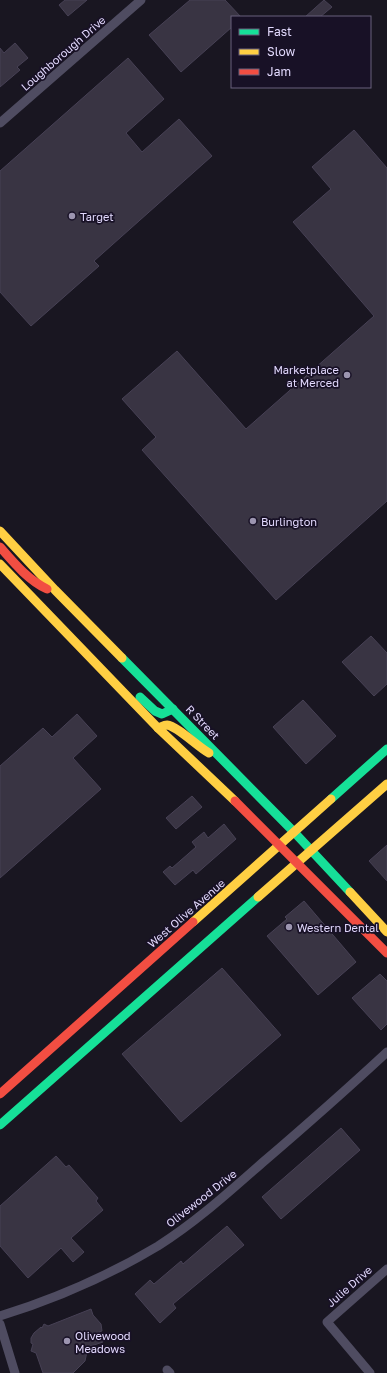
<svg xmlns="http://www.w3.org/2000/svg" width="387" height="1373" viewBox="0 0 387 1373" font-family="'Golos Text',sans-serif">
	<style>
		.building { fill: #393443; stroke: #474155 }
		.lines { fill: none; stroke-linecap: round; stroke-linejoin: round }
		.street { stroke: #4f4c61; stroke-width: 9 }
		.fast { stroke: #16e098; stroke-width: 9 }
		.slow { stroke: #ffcf43; stroke-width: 9 }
		.jam { stroke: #f24e42; stroke-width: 9 }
		.poi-dot { fill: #9c95b0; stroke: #181126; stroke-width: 1.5 }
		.labels { text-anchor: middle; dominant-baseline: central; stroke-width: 3.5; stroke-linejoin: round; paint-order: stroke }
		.street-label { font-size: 11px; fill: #e2d9fd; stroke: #181126 }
		.poi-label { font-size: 11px; fill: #e2d9fd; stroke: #181126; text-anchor: start }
	</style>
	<rect width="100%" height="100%" fill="#191621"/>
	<g class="building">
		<polygon points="65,0 87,0 68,16 59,5"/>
		<polygon points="190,0 225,0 241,17 232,17 232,27 181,72 149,35"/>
		<polygon points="324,0 332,7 320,17 305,17"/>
		<polygon points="15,43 28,58 17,67 20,70 0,87 0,48 4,53"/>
		<polygon points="128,58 164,99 126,133 142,152 179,119 212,156 94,261 99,266 31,326 0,292 0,171"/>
		<polygon points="354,130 387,168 387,501 276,600 142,450 156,437 122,399 177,351 246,429 374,316 293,222 331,189 312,167"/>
		<polygon points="371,636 387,653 387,684 374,696 342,662"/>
		<polygon points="303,700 336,736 306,764 273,727"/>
		<polygon points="77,714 97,736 73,758 101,789 0,878 0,766 43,728 52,737"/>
		<polygon points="192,796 202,807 176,829 166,818"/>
		<polygon points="224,824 236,839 196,874 193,870 175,885 163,872 170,866 172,868 196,847 192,842 204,832 208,838"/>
		<polygon points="387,845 387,881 369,861"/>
		<polygon points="304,901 356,962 318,995 267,936 287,919 285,917"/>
		<polygon points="222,968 281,1035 181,1122 122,1054"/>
		<polygon points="380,974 387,981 387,1024 381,1030 352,998"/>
		<polygon points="341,1128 360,1150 281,1219 262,1197"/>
		<polygon points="56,1156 66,1167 69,1165 98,1198 96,1201 103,1210 71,1238 84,1252 73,1262 61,1248 28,1278 0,1246 0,1206"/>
		<polygon points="227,1226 244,1245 173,1304 176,1308 160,1323 135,1294 150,1280 154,1284 181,1261 183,1264"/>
		<polygon points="91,1309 93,1315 101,1324 102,1331 99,1332 103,1342 88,1347 85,1361 73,1373 43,1373 36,1353 31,1351 33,1344 31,1343 31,1338 34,1333 41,1327 42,1328 44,1324 48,1326"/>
	</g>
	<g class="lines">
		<g class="street">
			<polyline points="0,123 141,0"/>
			<path d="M0,1316C55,1299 108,1276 158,1246C196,1222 229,1192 262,1163C304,1127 346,1090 387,1052"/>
			<polyline points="0,1324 15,1373"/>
			<polyline points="167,1370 170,1373"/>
			<polyline points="370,1373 327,1322 387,1269"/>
		</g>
		<g class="fast">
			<polyline points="122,658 294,832 350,892"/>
			<polyline points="140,697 155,711 162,714 173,709"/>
			<polyline points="331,799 387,749"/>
			<polyline points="0,1125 258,897"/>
		</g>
		<g class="slow">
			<polyline points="0,531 55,590 122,658"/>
			<polyline points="0,564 158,728 235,801"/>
			<path d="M158,728C161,727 164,725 167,725C177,726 198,747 209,753"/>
			<polyline points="350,892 387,932"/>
			<polyline points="258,897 387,784"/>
			<polyline points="193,922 331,799"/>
		</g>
		<g class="jam">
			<path d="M0,547C14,563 28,580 47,589"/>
			<polyline points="235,801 387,953"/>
			<polyline points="0,1094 193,922"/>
		</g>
	</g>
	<g class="poi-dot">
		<circle cx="72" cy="216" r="4"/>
		<circle cx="347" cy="375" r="4"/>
		<circle cx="253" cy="521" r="4"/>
		<circle cx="289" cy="927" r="4"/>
		<circle cx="67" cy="1341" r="4"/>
	</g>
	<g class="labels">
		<g class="street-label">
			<text transform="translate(63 53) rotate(-41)">Loughborough Drive</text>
			<text transform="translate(203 722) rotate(46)">R Street</text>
			<text transform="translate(186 913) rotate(-41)">West Olive Avenue</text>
			<text transform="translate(201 1198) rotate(-38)">Olivewood Drive</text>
			<text transform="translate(349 1286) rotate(-41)">Julie Drive</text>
		</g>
		<g class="poi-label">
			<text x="80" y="216">Target</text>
			<text x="339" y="369" text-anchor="end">Marketplace<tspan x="339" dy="13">at Merced</tspan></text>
			<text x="261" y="521">Burlington</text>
			<text x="297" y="927">Western Dental</text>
			<text x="75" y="1335">Olivewood<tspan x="75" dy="13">Meadows</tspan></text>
		</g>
	</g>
	<rect x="231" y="16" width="140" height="72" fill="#181126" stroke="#69617c"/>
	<rect x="239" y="29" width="20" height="6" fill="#16e098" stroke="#69617c"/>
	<text x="267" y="36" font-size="12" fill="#e2d9fd">Fast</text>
	<rect x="239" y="49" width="20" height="6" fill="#ffcf43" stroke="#69617c"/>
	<text x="267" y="56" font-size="12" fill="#e2d9fd">Slow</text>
	<rect x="239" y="69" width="20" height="6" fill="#f24e42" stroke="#69617c"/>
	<text x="267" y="76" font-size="12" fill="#e2d9fd">Jam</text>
</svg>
